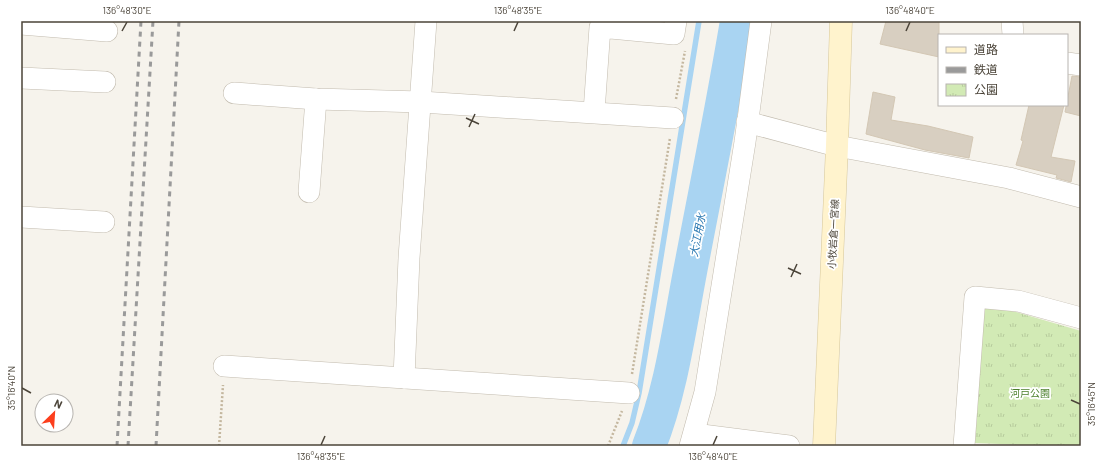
<svg xmlns="http://www.w3.org/2000/svg" width="1102" height="467" viewBox="0 0 1102 467" font-family="Barlow,'Noto Sans JP',sans-serif">
	<style>
		.park { fill: url(#park-tufts) }
		.lines { fill: none; stroke-linecap: round; stroke-linejoin: round }
		.stream { stroke: #a9d4f2; stroke-width: 5.5 }
		.river { stroke: #a9d4f2; stroke-width: 34 }
		.building { fill: #d8cfc1; stroke: #d3c7b4 }
		.minor-casing { stroke: #c2bbae; stroke-width: 22 }
		.secondary-casing { stroke: #d6c79b; stroke-width: 23 }
		.path { stroke: #c4b79f; stroke-width: 2.5; stroke-dasharray: 2 2; stroke-linecap: butt }
		.minor { stroke: #fff; stroke-width: 21 }
		.secondary { stroke: #fff3cd; stroke-width: 22 }
		.rail { stroke: #9a9a9a; stroke-width: 3; stroke-dasharray: 5 5; stroke-linecap: butt }
		.ticks { fill: none; stroke: #4b4439; stroke-width: 1.5 }
		.labels { text-anchor: middle; dominant-baseline: central; stroke-width: 3.5; stroke-linejoin: round; paint-order: stroke }
		.street-label { font-size: 10px; fill: #4b4439; stroke: #fff }
		.park-label { font-size: 10px; fill: #4a7f2a; stroke: #fff }
		.water-label { font-size: 11px; font-style: italic; fill: #2e7ab2; stroke: #fff }
		.neatline { fill: none; stroke: #4b4439; stroke-width: 1.5 }
		.ticks-label { font-size: 10px; text-anchor: middle; fill: #4b4439 }
	</style>
	<defs>
		<pattern id="park-tufts" width="24" height="20" patternUnits="userSpaceOnUse"><rect width="24" height="20" fill="#d2eab5"/><path d="M3 7l-1-3M5 7V3M7 7l1-3M15 17l-1-3M17 17v-4M19 17l1-3" fill="none" stroke="#b6ca9c"/></pattern>
	</defs>
	<rect width="100%" height="100%" fill="#f6f3ec"/>
	<polygon class="park" points="984,306 1016,312 1081,331 1081,446 1046,446 975,443"/>
	<g class="lines">
		<polyline class="stream" points="623,446 632,423 639,393 699,21"/>
		<path class="river" d="M649,446C671,391 679,330 690,272C706,188 723,105 737,21"/>
	</g>
	<g class="building">
		<polygon points="886,21 939,21 939,57 880,44"/>
		<polygon points="1072,76 1081,77 1081,116 1065,112"/>
		<polygon points="873,92 895,97 891,120 928,126 973,137 969,158 925,150 866,134"/>
		<polygon points="1029,105 1064,105 1051,157 1075,161 1071,182 1056,178 1057,175 1016,165 1023,141 1021,140"/>
	</g>
	<g class="lines">
		<defs>
			<g id="minor">
				<polyline points="1012,21 1013,35"/>
				<polyline points="21,24 107,31"/>
				<polyline points="1067,63 1081,65"/>
				<polyline points="21,78 105,82"/>
				<polyline points="234,93 316,99 421,102 673,118"/>
				<polyline points="594,112 600,27 674,34 676,21"/>
				<polyline points="747,122 837,146 1009,178 1081,197"/>
				<polyline points="309,192 316,99"/>
				<polyline points="21,217 104,222"/>
				<polyline points="224,366 629,393"/>
				<polyline points="404,378 409,258 426,21"/>
				<polyline points="694,434 789,446"/>
				<polyline points="690,446 705,392 745,142 761,21"/>
				<polyline points="964,446 975,297 1018,301 1081,318"/>
			</g>
			<polyline id="secondary" points="824,446 837,146 841,21"/>
		</defs>
		<use href="#minor" class="minor-casing"/>
		<use href="#secondary" class="secondary-casing"/>
		<g class="path">
			<polyline points="676,99 685,51"/>
			<polyline points="632,374 670,138"/>
			<polyline points="219,446 223,385"/>
			<polyline points="608,446 622,411"/>
		</g>
		<use href="#minor" class="minor"/>
		<use href="#secondary" class="secondary"/>
		<g class="rail">
			<polyline points="117,446 141,21"/>
			<polyline points="128,446 153,21"/>
			<polyline points="156,446 179,21"/>
		</g>
	</g>
	<path class="ticks" d="M122,31L127,22M514,31L518,22M906,31L910,22M466,118L479,124M469,127L475,114M788,268L801,274M791,277L797,264M22,388L31,393M1071,400L1080,404M321,445L325,436M713,445L717,436"/>
	<g class="labels">
		<g class="street-label">
			<text transform="translate(833 234) rotate(-87)">小牧岩倉一宮線</text>
		</g>
		<g class="park-label">
			<text x="1030" y="393">河戸公園</text>
		</g>
		<g class="water-label">
			<text transform="translate(697 235) rotate(-79)">大江用水</text>
		</g>
	</g>
	<rect width="1102" height="467" fill="none" stroke="#ffffff" stroke-width="44"/>
	<rect x="938" y="34" width="130" height="72" fill="#ffffff" stroke="#b7b4b0"/>
	<rect x="946" y="47" width="20" height="6" fill="#fff3cd" stroke="#b7b4b0"/>
	<text x="974" y="54" font-size="12" fill="#4b4439">道路</text>
	<rect x="946" y="67" width="20" height="6" fill="#9a9a9a" stroke="#b7b4b0"/>
	<text x="974" y="74" font-size="12" fill="#4b4439">鉄道</text>
	<rect x="946" y="84" width="20" height="12" fill="url(#park-tufts)" stroke="#b7b4b0"/>
	<text x="974" y="94" font-size="12" fill="#4b4439">公園</text>
	<g transform="translate(54 413) rotate(25)"><circle r="19" fill="#ffffff" stroke="#b7b4b0"/>
	<path d="M0-3L7 15L0 10L-7 15Z" fill="#fc3f1d"/>
	<text y="-6" font-size="11" font-weight="bold" text-anchor="middle" fill="#4b4439">N</text>
	</g>
	<rect x="22" y="22" width="1058" height="423" class="neatline"/>
	<g class="ticks-label">
		<text x="127" y="14">136°48'30"E</text>
		<text x="518" y="14">136°48'35"E</text>
		<text x="910" y="14">136°48'40"E</text>
		<text transform="translate(11 388) rotate(-90)" y="4">35°16'40"N</text>
		<text transform="translate(1091 404) rotate(-90)" y="4">35°16'45"N</text>
		<text x="321" y="460">136°48'35"E</text>
		<text x="713" y="460">136°48'40"E</text>
	</g>
</svg>
